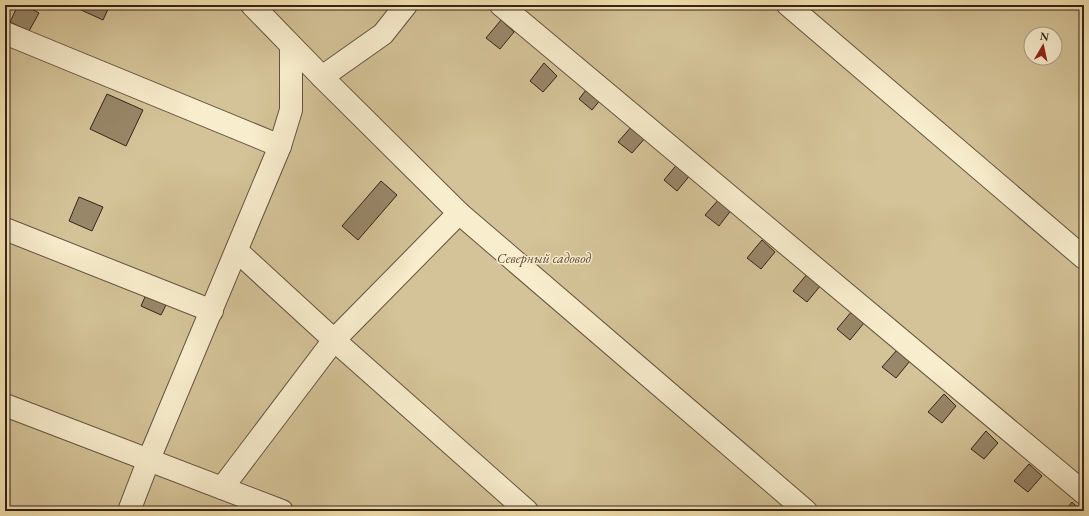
<svg xmlns="http://www.w3.org/2000/svg" width="1089" height="516" viewBox="0 0 1089 516" font-family="'EB Garamond',serif">
	<style>
		.green { fill: #d4c398; stroke: #847359; fill-rule: evenodd }
		.building { fill: #988769; stroke: #34231a }
		.lines { fill: none; stroke-linecap: round; stroke-linejoin: round }
		.minor-casing { stroke: #645340; stroke-width: 24 }
		.minor { stroke: #f8edcd; stroke-width: 22 }
		.labels { text-anchor: middle; dominant-baseline: central; stroke-width: 3; stroke-linejoin: round; paint-order: stroke }
		.park-label { font-size: 14px; font-style: italic; fill: #5c4b3a; stroke: #f8edcd }
	</style>
	<rect width="100%" height="100%" fill="#f5e4b2"/>
	<filter id="stains"><feTurbulence type="fractalNoise" baseFrequency=".005" numOctaves="4"/><feColorMatrix values="0 0 0 0 .2 0 0 0 0 .09 0 0 0 0 .02 0 0 0 .5 -.17"/></filter>
	<radialGradient id="worn" r=".72"><stop offset=".6" stop-color="#630" stop-opacity="0"/><stop offset="1" stop-color="#630" stop-opacity=".3"/></radialGradient>
	<path class="green" d="M5,5H1084V511H5ZM1031,34H1055V58H1031Z"/>
	<g class="building">
		<polygon points="18,5 30,5 28,7 39,13 29,31 10,22"/>
		<polygon points="81,5 110,5 103,20 79,9"/>
		<polygon points="501,20 514,32 500,49 486,38"/>
		<polygon points="544,63 557,76 543,92 530,81"/>
		<polygon points="593,81 606,93 592,110 579,99"/>
		<polygon points="107,94 143,110 126,146 90,129"/>
		<polygon points="633,125 646,137 632,153 618,142"/>
		<polygon points="679,162 691,174 677,191 664,180"/>
		<polygon points="381,181 397,195 358,240 342,226"/>
		<polygon points="79,197 103,207 92,231 69,221"/>
		<polygon points="720,198 732,209 719,226 705,215"/>
		<polygon points="762,240 775,252 761,269 747,258"/>
		<polygon points="808,273 821,285 807,302 793,291"/>
		<polygon points="148,290 169,299 161,315 141,306"/>
		<polygon points="852,311 864,323 850,340 837,329"/>
		<polygon points="897,350 910,361 896,378 882,367"/>
		<polygon points="944,394 956,406 942,423 928,412"/>
		<polygon points="986,431 998,443 984,459 971,449"/>
		<polygon points="1029,464 1042,476 1028,492 1014,481"/>
		<polygon points="1072,502 1081,511 1065,511"/>
	</g>
	<g class="lines">
		<defs>
			<g id="minor">
				<polyline points="252,5 322,77 459,213 806,511"/>
				<polyline points="501,5 1084,493"/>
				<polyline points="788,5 1084,258"/>
				<polyline points="5,33 280,146"/>
				<polyline points="322,77 383,34 406,5"/>
				<polyline points="5,229 212,311"/>
				<polyline points="237,251 334,340 527,511"/>
				<polyline points="5,405 282,511"/>
				<polyline points="222,488 334,340 459,213"/>
				<polyline points="129,511 149,459 280,146 291,110 291,46"/>
			</g>
		</defs>
		<use href="#minor" class="minor-casing"/>
		<use href="#minor" class="minor"/>
	</g>
	<g class="labels">
		<g class="park-label">
			<text x="544" y="258">Северный садовод</text>
		</g>
	</g>
	<rect width="1089" height="516" fill="none" stroke="#f5e4b2" stroke-width="20"/>
	<rect x="6" y="6" width="1077" height="504" fill="none" stroke="#34231a" stroke-width="2"/>
	<rect x="10" y="10" width="1069" height="496" fill="none" stroke="#34231a"/>
	<g transform="translate(1043 46) rotate(9)"><circle r="19" fill="#f8edcd" stroke="#aa9c85"/>
	<path d="M0-3L7 15L0 10L-7 15Z" fill="#8f2418"/>
	<text y="-6" font-size="11" font-weight="bold" text-anchor="middle" fill="#34231a">N</text>
	</g>
	<rect width="100%" height="100%" filter="url(#stains)"/>
	<rect width="100%" height="100%" fill="url(#worn)"/>
</svg>
